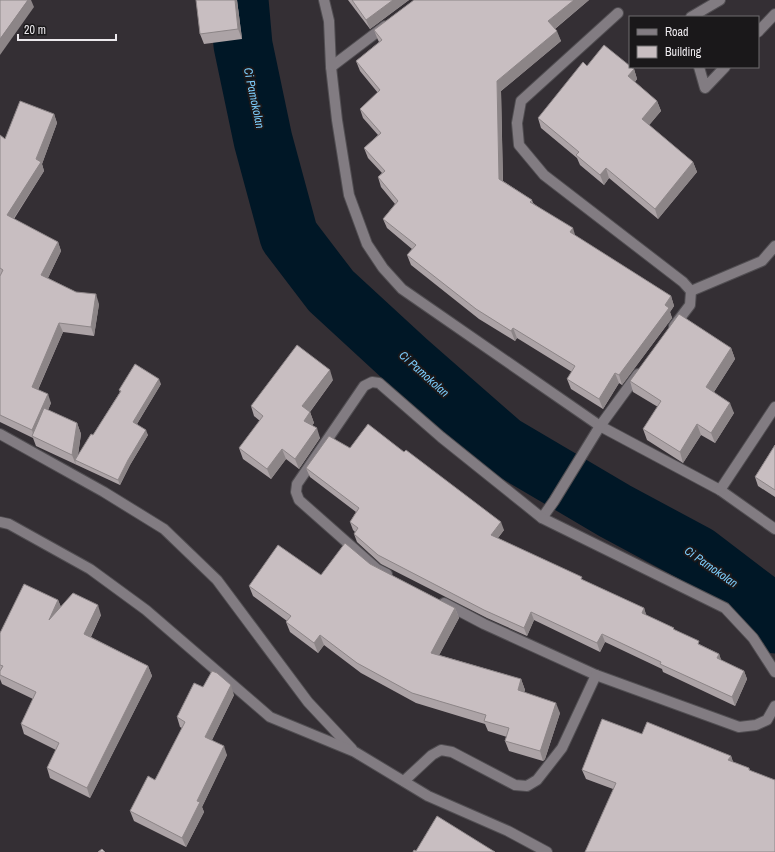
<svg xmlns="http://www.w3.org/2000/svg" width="775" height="852" viewBox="0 0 775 852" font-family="'Archivo Narrow',sans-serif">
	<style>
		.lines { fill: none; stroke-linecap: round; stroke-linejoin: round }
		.river { stroke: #001726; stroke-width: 59 }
		.street-casing { stroke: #514e52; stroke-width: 12 }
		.street { stroke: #827c82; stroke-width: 10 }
		.wall { fill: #aca3a6 }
		.shaded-wall { fill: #8c8587 }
		.building { fill: #c8bec1; stroke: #8c8587 }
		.labels { text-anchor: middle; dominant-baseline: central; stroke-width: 4; stroke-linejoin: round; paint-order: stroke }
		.water-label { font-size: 12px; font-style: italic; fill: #7cccfb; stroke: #1a181a }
	</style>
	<rect width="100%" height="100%" fill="#342f34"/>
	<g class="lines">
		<polyline class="river" points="239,0 243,45 263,140 289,236 331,291 407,361 503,445 615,511 697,555 760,603 775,624"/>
		<defs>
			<g id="street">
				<polyline points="324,0 329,21 331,67 337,120 349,195 367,244 383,268 402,289 600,426 720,490 775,529"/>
				<polyline points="618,13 521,101 517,123 519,145 544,175 683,282 691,291 690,305 674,326"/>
				<polyline points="691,17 720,0"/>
				<polyline points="758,32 775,14"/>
				<polyline points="331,67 385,26"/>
				<polyline points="699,67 705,88 725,67"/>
				<polyline points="691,291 762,261 775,246"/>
				<polyline points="0,434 104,492 164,529 217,580 308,702 352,749"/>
				<polyline points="720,490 775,407"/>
				<polyline points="542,518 554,501 600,426 638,374"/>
				<polyline points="0,522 9,524 90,569 146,610 270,717 355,752 428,796 508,831 547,852"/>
				<polyline points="387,574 377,569 299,500 296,492 297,484 364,386 372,382 379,383 441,437 542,518 725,608 753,638 775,672"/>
				<polyline points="444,603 484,624 596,675 739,727 756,725 767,720 775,706"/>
				<polyline points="404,781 432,755 441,750 452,752 515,785 527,786 537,780 562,748 596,675"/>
			</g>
		</defs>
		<use href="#street" class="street-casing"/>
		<use href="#street" class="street"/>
	</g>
	<g class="wall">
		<polygon points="237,0 242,39 204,44 200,34"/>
		<polygon points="348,0 409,0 370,29"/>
		<polygon points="414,0 589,0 555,29 561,41 501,91 503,181 532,200 533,203 576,236 671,296 674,306 670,312 672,318 622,385 619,383 603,409 571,389 567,379 572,372 517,338 515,341 479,319 411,265 407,255 412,249 387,228 383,219 395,204 381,187 378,177 382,173 368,158 364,148 378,135 363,118 360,109 378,93 360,71 356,61 379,42 378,40 374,30"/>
		<polygon points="587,66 634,69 637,79 635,82 657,101 661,111 649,125 693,162 697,172 658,219 609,178 604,185 580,165 577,158 541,128 538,118"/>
		<polygon points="54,114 57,123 42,164 44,171 14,219 58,242 61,251 48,278 99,304 94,336 63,332 38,390 51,403 48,410 77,423 81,434 78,455 93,435 120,392 119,390 161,384 137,424 148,435 130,465 120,485 36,446 33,438 0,422 0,135 5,139"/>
		<polygon points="731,348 735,359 714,392 734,413 715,443 701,435 683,463 647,440 643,429 658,407 633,392 630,381"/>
		<polygon points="333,380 310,412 314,423 312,425 320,438 299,469 286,459 271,479 243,459 239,448 260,421 254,416 251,406"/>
		<polygon points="775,445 775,497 758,486 755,477"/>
		<polygon points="306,468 504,530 498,538 583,580 644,608 646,615 674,628 674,630 701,645 719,654 721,660 744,671 747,679 735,706 663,672 662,669 605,642 600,652 534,620 527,636 487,618 381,564 357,542 354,534 355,532 353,530 350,522 356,512 310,477"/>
		<polygon points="370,564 455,608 459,618 439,655 521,679 525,690 524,692 560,713 545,759 543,761 509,751 505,741 507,737 488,731 485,724 416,703 361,673 324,645 318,653 290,632 286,622 287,621 253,596 249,586 321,575"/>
		<polygon points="58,600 61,607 101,615 91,637 148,666 152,676 90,798 50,778 47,768 56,750 24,734 21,724 33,699 2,684 0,679 0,633"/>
		<polygon points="203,687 234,695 212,740 227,755 202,807 204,812 186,847 134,821 130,811 155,780 182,728 180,727 177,717"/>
		<polygon points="642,734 731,756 733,762 749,768 750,770 613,789 586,779 582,770"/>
	</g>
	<g class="shaded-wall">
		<polygon points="28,0 31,0 34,7 0,55 0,39"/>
		<polygon points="235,0 237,0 242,39 238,29"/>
		<polygon points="393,0 409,0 370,29 366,20"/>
		<polygon points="574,0 589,0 552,31 548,21"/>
		<polygon points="557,31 561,41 501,91 503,189 499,179 497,81"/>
		<polygon points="634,69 637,79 631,86 628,76"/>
		<polygon points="657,101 661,111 646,129 642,119"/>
		<polygon points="54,114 57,123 42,164 44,171 10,224 7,215 36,159"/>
		<polygon points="693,162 697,172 658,219 655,209"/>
		<polygon points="606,168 609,178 604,185 600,175"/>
		<polygon points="573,228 576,238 570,232"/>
		<polygon points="58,242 61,251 45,284 41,275"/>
		<polygon points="96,294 99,304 94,336 91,327"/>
		<polygon points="671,296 674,306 670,312 672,318 622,385 619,375"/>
		<polygon points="59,323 63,332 35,396 32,387"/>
		<polygon points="513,328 517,338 515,341 511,331"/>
		<polygon points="731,348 735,359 710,398 706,387"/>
		<polygon points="330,370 333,380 306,417 302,406"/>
		<polygon points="615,373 619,383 603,409 599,399"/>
		<polygon points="159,379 161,384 135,427 133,422"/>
		<polygon points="48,394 51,403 36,437 34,437 32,430"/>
		<polygon points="730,403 734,413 715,443 711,433"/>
		<polygon points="310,412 314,423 308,431 304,421"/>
		<polygon points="77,423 81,434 77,461 75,460 76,465 72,455"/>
		<polygon points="697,424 701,435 683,463 680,452"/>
		<polygon points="317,428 320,438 299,469 295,459"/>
		<polygon points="146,430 148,435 130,465 120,485 118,480 128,460"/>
		<polygon points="282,449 286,459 271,479 267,469"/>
		<polygon points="501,522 504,530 494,543 491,535"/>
		<polygon points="58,600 62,610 49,620"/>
		<polygon points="98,605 101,615 87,644 84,634"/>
		<polygon points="455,608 459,618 435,663 431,653"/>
		<polygon points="644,608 647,617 642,613"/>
		<polygon points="531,612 534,620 527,636 524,628"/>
		<polygon points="602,634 605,642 600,652 597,643"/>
		<polygon points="320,635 324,645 318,653 314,643"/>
		<polygon points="719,654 722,662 717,658"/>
		<polygon points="148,666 152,676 90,798 87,788"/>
		<polygon points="744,671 747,679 735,706 732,697"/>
		<polygon points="521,679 525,690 522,701 518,690"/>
		<polygon points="231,685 234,695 209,746 205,737"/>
		<polygon points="556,703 560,713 545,759 543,761 540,751"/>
		<polygon points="224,746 227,755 202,807 204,812 186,847 182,838 197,801"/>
		<polygon points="731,756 734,765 728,760"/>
	</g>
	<g class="building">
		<polygon points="0,0 28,0 0,39"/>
		<polygon points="196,0 235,0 238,29 200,34"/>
		<polygon points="352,0 393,0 366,20"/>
		<polygon points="414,0 574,0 548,21 557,31 497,81 499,179 532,200 530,202 573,228 570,232 671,296 665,305 669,308 619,375 615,373 599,399 567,379 575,366 513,328 511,331 476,309 407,255 416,245 383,219 398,201 378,177 385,171 364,148 381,133 360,109 380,90 356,61 382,40 374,30"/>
		<polygon points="604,45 630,66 630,67 631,67 634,69 628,76 657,101 642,119 693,162 655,209 606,168 600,175 576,155 579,152 538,118 583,62 587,66"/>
		<polygon points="20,101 54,114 36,159 41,162 7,215 58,242 41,275 76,292 96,294 91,327 59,323 32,387 48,394 32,430 0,415 0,276 3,270 0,268 0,135 5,139"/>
		<polygon points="679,314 731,348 706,387 730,403 711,433 697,424 680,452 643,429 661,401 630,381"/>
		<polygon points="297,345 330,370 302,406 310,412 304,421 317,428 295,459 282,449 267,469 239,448 263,416 251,406"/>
		<polygon points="135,364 159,379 133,422 146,430 128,460 118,480 75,460 91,434 93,435 121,391 119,390"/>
		<polygon points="44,408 77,423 72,455 32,436"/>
		<polygon points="368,424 404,452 406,450 501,522 491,535 582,577 581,579 644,608 642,613 674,628 673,629 699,641 698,644 719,654 717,658 744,671 732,697 660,664 661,662 602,634 597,643 531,612 524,628 484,610 378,555 354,534 358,528 350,522 359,508 306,468 329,436 350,448"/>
		<polygon points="775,445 775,490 755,477"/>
		<polygon points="345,543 370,564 455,608 431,653 521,679 518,690 556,703 541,749 540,751 505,741 509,728 484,721 486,715 412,693 357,663 320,635 314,643 286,622 291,616 249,586 278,545 321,575"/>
		<polygon points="24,584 58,600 49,620 73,593 98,605 84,634 148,666 87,788 47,768 59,743 21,724 36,692 0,675 0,671 3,666 0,665 0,633"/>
		<polygon points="212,671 217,673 231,685 205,737 224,746 197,801 200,802 182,838 130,811 148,776 155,780 185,722 177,717 194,683 203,687"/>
		<polygon points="602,719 642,734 647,722 731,756 728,760 749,768 749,770 775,780 775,852 585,852 616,783 582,770"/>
		<polygon points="437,816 495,852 413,852 414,850 416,851"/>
		<polygon points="102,849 105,852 98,852"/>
	</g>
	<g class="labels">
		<g class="water-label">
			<text transform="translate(254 98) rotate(78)">Ci Pamokolan</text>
			<text transform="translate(424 374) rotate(42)">Ci Pamokolan</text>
			<text transform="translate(711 567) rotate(35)">Ci Pamokolan</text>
		</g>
	</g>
	<rect x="629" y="16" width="130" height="52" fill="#1a181a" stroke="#6e6c6e"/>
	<rect x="637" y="29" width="20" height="6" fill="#827c82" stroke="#6e6c6e"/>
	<text x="665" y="36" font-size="12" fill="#ece9ed">Road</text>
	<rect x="637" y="46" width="20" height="12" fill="#c8bec1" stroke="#6e6c6e"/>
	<text x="665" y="56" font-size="12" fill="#ece9ed">Building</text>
	<path d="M18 34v6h98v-6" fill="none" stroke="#ece9ed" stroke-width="2"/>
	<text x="24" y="34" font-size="12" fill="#ece9ed" stroke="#1a181a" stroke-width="3" paint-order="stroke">20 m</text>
</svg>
